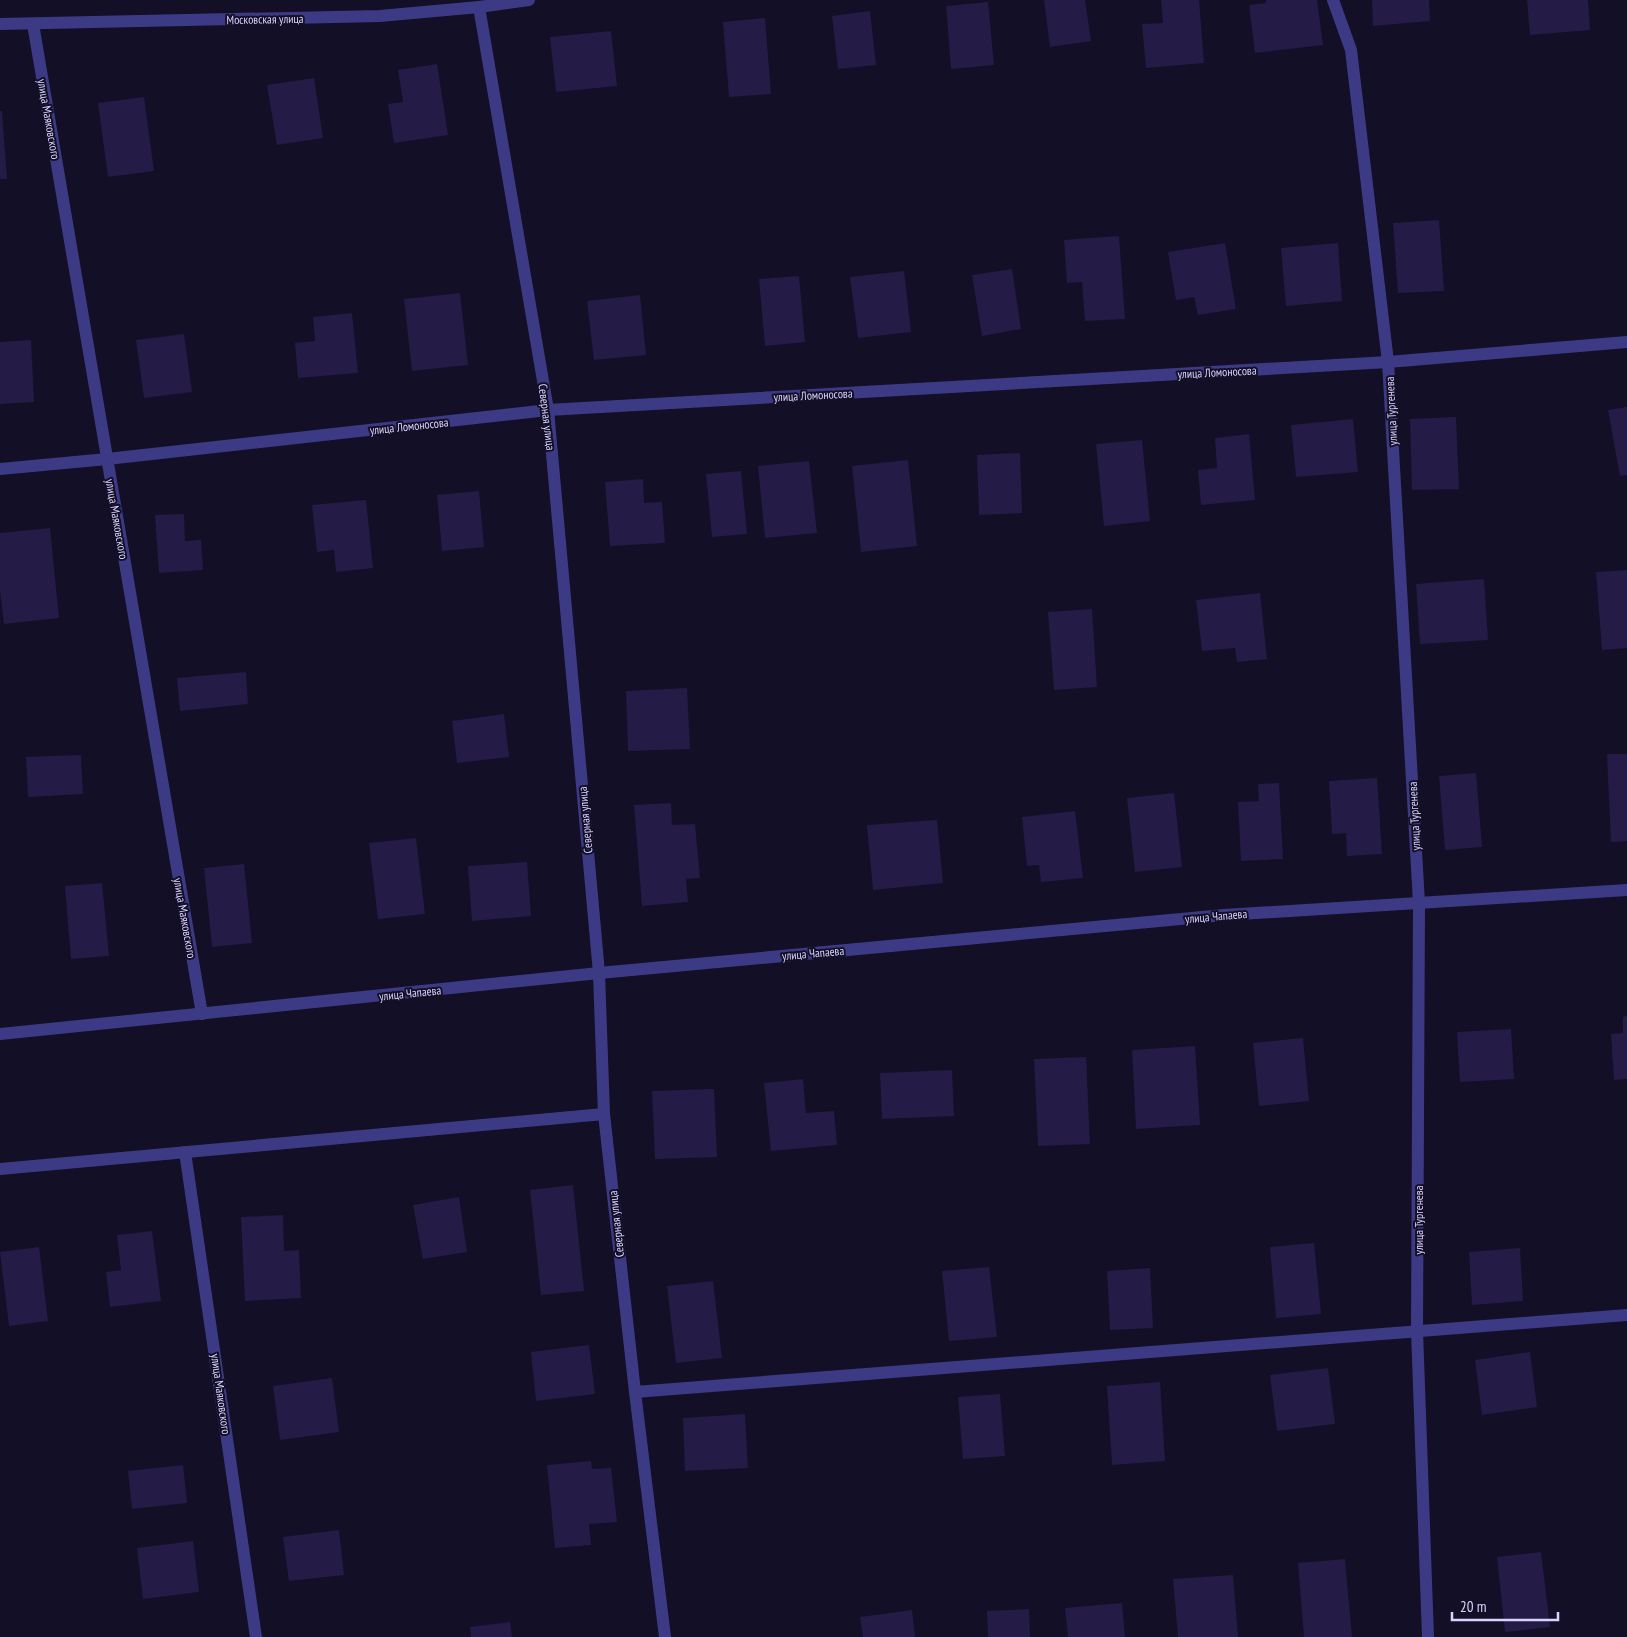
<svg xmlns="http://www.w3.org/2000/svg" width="1627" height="1637" viewBox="0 0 1627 1637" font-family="'PT Sans Narrow',sans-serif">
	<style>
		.building { fill: #241b47 }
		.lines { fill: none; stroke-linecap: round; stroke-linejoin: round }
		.lane { stroke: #3d3a85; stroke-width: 12 }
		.street { stroke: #3d3a85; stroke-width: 12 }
		.labels { text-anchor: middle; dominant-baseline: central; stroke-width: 4; stroke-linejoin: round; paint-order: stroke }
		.street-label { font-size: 12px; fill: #d9d4ff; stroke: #130f26 }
	</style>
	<rect width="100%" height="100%" fill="#130f26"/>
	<g class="building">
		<polygon points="1044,0 1085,0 1091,41 1050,47"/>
		<polygon points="1161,0 1199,0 1204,63 1146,68 1142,24 1163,23"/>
		<polygon points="1266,0 1317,0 1323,45 1255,53 1249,5 1266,3"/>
		<polygon points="1372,0 1429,0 1430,21 1373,26"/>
		<polygon points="1527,0 1588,0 1590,30 1530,35"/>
		<polygon points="988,2 994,65 951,69 946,6"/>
		<polygon points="870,11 876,65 838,69 832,16"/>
		<polygon points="765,18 771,94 729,97 723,22"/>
		<polygon points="611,31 617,86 556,92 550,37"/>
		<polygon points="437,64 448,135 394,143 388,104 403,102 398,70"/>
		<polygon points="314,78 323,138 277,145 267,85"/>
		<polygon points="144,97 154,171 108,177 98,103"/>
		<polygon points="0,111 2,111 7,179 0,179"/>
		<polygon points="1439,220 1444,291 1398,293 1393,223"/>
		<polygon points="1119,236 1125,319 1085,321 1082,282 1067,283 1064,240"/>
		<polygon points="1225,243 1236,309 1198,315 1194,297 1176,300 1168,252"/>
		<polygon points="1338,243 1342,301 1286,306 1281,248"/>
		<polygon points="1012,269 1021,329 982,336 972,275"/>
		<polygon points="904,271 911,332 858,338 850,277"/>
		<polygon points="799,276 805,342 765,346 759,279"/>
		<polygon points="460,293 468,365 412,371 404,299"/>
		<polygon points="640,295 646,355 594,360 587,301"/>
		<polygon points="352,313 358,373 298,378 295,343 315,341 313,317"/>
		<polygon points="184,334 192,392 144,398 136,340"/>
		<polygon points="31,340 34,402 0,404 0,342"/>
		<polygon points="1627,407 1627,475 1620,476 1608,410"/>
		<polygon points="1456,417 1459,489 1412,490 1410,419"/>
		<polygon points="1353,419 1358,472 1296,477 1291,425"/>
		<polygon points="1249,434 1255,500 1201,505 1198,470 1217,468 1215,438"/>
		<polygon points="1142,440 1150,521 1104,526 1096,444"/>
		<polygon points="1020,453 1022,513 979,515 977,455"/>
		<polygon points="908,460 917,546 861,552 852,466"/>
		<polygon points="809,461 817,533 765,538 758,466"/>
		<polygon points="741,471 747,534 712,537 706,474"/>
		<polygon points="643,479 644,503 662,502 665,543 610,546 605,482"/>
		<polygon points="479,491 484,547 442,551 437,495"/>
		<polygon points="366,500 373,568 336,572 334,550 317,552 312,505"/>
		<polygon points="184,514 185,541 201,540 203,570 159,573 155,515"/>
		<polygon points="50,528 59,618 4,624 0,590 0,533"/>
		<polygon points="1627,570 1627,648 1602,650 1596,572"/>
		<polygon points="1484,579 1488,640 1420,644 1416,584"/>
		<polygon points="1260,593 1267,659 1237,662 1235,648 1202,651 1196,600"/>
		<polygon points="1092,609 1097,687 1054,690 1048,612"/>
		<polygon points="246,672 248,704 180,711 177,678"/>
		<polygon points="687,688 690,749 628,751 626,691"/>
		<polygon points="504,714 509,757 457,763 452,721"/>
		<polygon points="1607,754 1627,754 1627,841 1611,842"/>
		<polygon points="81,755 83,794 28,797 26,757"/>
		<polygon points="1476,773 1482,847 1445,850 1439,776"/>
		<polygon points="1377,778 1382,854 1347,856 1346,833 1332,834 1329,781"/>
		<polygon points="1279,783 1283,859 1241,861 1238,802 1259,801 1258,784"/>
		<polygon points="1174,793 1182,867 1135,872 1127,798"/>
		<polygon points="671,803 672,825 695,824 700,878 686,879 688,902 642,906 634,805"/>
		<polygon points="1075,811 1083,878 1041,882 1039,865 1027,866 1022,817"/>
		<polygon points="937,820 943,883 873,890 867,825"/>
		<polygon points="416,838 425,914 378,919 369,843"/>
		<polygon points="527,862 531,916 472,921 468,866"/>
		<polygon points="244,864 252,943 212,947 204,868"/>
		<polygon points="102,883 109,956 71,959 65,886"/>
		<polygon points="1627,1016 1627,1079 1614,1080 1611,1034 1623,1033 1623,1017"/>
		<polygon points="1511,1029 1514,1079 1460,1082 1457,1032"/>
		<polygon points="1303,1038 1309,1101 1259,1106 1253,1043"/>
		<polygon points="1195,1046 1200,1125 1136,1129 1132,1050"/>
		<polygon points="1086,1057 1090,1144 1038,1146 1034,1059"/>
		<polygon points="952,1070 954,1116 882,1119 880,1073"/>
		<polygon points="803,1079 806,1113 834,1111 837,1145 771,1151 764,1083"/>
		<polygon points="714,1089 717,1157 655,1159 652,1091"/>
		<polygon points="573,1185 584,1291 541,1295 530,1190"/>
		<polygon points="459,1197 467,1252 423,1259 413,1205"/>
		<polygon points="283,1215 284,1251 299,1250 301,1298 245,1301 241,1217"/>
		<polygon points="152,1231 161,1301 110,1307 106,1272 121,1270 117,1235"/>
		<polygon points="1314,1243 1321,1314 1276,1318 1270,1247"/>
		<polygon points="39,1247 48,1321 9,1326 0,1252"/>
		<polygon points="1520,1248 1523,1301 1472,1305 1469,1252"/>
		<polygon points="989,1267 997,1337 949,1341 942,1271"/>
		<polygon points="1150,1268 1153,1328 1110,1330 1107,1271"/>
		<polygon points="713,1281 722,1358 676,1363 667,1286"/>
		<polygon points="589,1345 595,1394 536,1401 531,1352"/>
		<polygon points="1530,1352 1537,1407 1482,1415 1475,1360"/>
		<polygon points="1328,1368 1335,1424 1277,1431 1270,1375"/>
		<polygon points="332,1378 339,1432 280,1440 273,1386"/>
		<polygon points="1160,1382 1165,1461 1112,1465 1107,1386"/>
		<polygon points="1000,1394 1005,1456 963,1459 958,1397"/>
		<polygon points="745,1414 748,1468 685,1471 683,1418"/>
		<polygon points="591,1461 592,1469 611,1468 617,1522 589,1524 591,1545 555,1548 547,1465"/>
		<polygon points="183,1465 187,1503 132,1509 128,1471"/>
		<polygon points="339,1530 344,1575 289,1581 283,1537"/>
		<polygon points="193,1541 199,1592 143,1599 137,1548"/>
		<polygon points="1541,1552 1550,1627 1505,1632 1497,1557"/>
		<polygon points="1345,1559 1352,1637 1304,1637 1298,1563"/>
		<polygon points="1233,1575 1238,1637 1178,1637 1173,1579"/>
		<polygon points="1122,1603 1125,1637 1068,1637 1065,1608"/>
		<polygon points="1029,1609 1030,1637 988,1637 987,1611"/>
		<polygon points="912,1610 915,1637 863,1637 860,1617"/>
		<polygon points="510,1622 512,1637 471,1637 470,1627"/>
	</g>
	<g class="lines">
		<g class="lane">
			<polyline points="1333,0 1351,50 1388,362 1419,903 1417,1331 1428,1637"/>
			<polyline points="479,7 548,410 599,973 604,1114 635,1392 665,1637"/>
			<polyline points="33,24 202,1014"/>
			<polyline points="185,1152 256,1637"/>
			<polyline points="0,1169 604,1114"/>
			<polyline points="635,1392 1627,1315"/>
		</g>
		<g class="street">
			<polyline points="0,24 380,16 479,7 529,0"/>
			<polyline points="0,469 107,459 548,410 1388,362 1627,342"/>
			<polyline points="0,1034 599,973 1224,915 1627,890"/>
		</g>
	</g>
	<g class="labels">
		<g class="street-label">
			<text transform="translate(265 19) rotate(-1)">Московская улица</text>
			<text transform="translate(49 119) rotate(80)">улица Маяковского</text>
			<text transform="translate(1217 372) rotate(-3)">улица Ломоносова</text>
			<text transform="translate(813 395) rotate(-3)">улица Ломоносова</text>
			<text transform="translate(1391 411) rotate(-93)">улица Тургенева</text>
			<text transform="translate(547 417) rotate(83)">Северная улица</text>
			<text transform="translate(409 426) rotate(-6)">улица Ломоносова</text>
			<text transform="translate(117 519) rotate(80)">улица Маяковского</text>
			<text transform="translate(1414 816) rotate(-93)">улица Тургенева</text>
			<text transform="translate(585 820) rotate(-95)">Северная улица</text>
			<text transform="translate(1216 916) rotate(-5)">улица Чапаева</text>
			<text transform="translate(185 918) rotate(80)">улица Маяковского</text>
			<text transform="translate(813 953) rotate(-5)">улица Чапаева</text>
			<text transform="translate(410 993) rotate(-6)">улица Чапаева</text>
			<text transform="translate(1418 1220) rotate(-90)">улица Тургенева</text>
			<text transform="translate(616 1224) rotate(-96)">Северная улица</text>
			<text transform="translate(221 1394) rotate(82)">улица Маяковского</text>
		</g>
	</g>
	<path d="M1452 1612v8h106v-8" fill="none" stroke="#d9d4ff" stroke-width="2.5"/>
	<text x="1460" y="1612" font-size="15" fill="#d9d4ff" stroke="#130f26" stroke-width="4" paint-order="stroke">20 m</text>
</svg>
